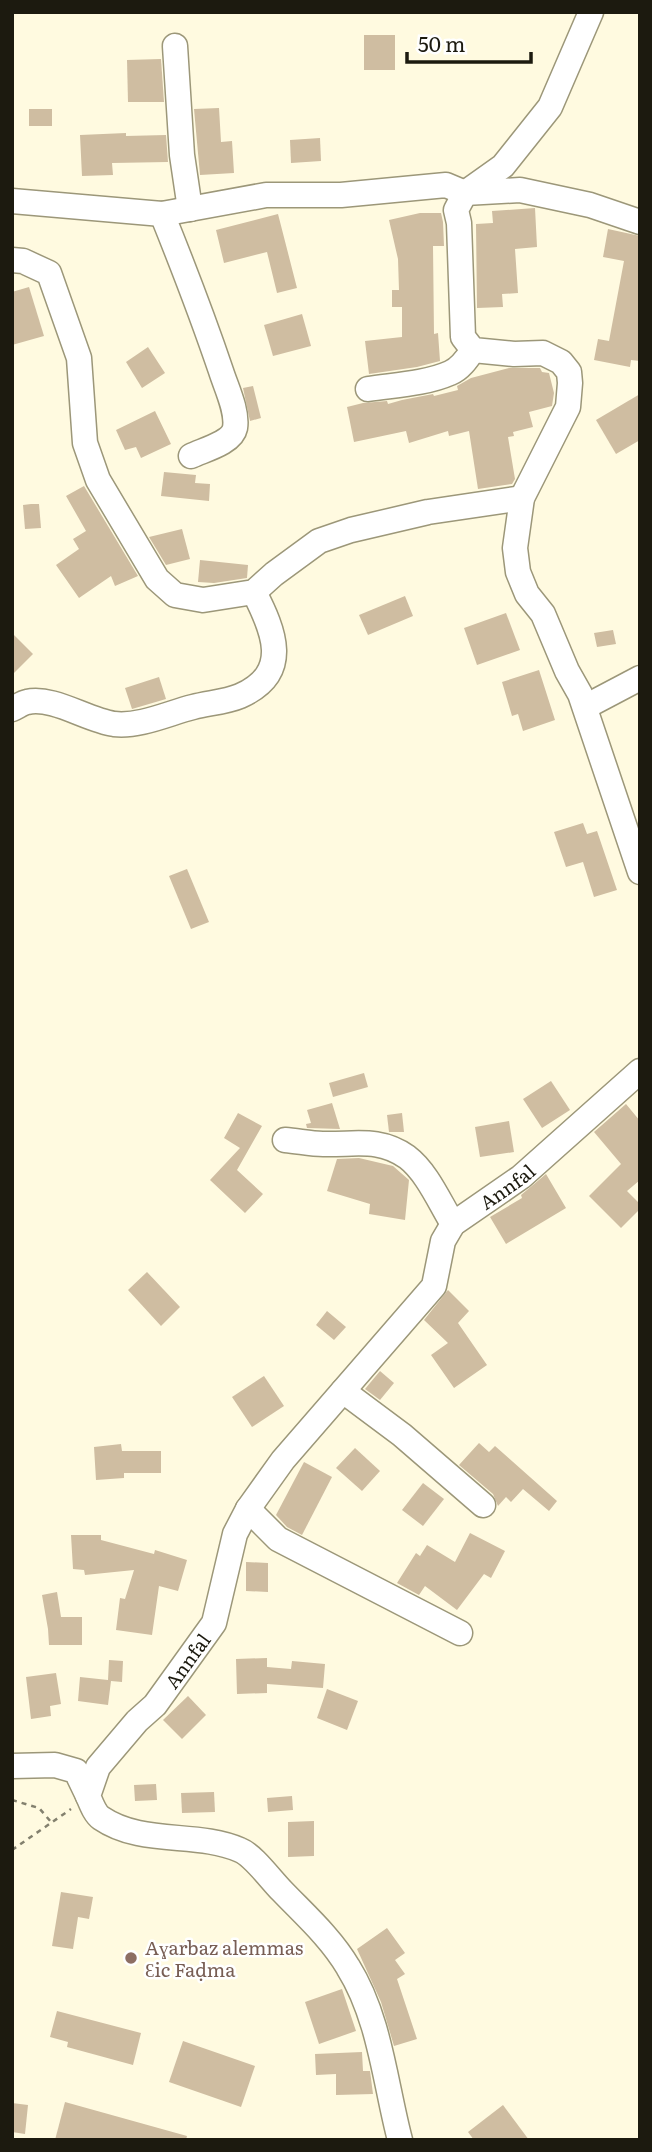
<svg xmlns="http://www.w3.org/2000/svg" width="652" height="2152" viewBox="0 0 652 2152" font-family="Literata,serif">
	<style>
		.building { fill: #cfbda1 }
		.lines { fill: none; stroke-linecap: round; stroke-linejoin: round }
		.minor-casing { stroke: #9c9779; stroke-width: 27 }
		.path { stroke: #83806e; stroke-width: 2.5; stroke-dasharray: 5 5; stroke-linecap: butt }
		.minor { stroke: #fff; stroke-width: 24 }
		.education-dot { fill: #8d6e63; stroke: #fff; stroke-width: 2.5 }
		.labels { text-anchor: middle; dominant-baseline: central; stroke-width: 5; stroke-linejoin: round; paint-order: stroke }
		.street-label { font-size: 19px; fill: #1c1a0f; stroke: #fff }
		.education-label { font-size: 19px; fill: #785e54; stroke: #fff; text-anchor: start }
	</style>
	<rect width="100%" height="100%" fill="#fffae0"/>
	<g class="building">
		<rect x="364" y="35" width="31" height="35"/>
		<polygon points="161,59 164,102 128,102 127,60"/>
		<polygon points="219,108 221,142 232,141 234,173 200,175 194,109"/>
		<rect x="29" y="109" width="23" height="17"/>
		<polygon points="126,133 126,136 166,135 168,162 112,163 113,175 82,176 80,135"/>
		<polygon points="320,138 321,161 291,163 290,140"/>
		<polygon points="535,208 537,247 515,249 518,293 502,294 503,307 477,308 476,224 493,223 492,211"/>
		<polygon points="420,213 441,213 443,222 444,246 433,246 434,334 438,333 440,361 417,367 369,374 365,341 402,337 402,307 392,307 392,290 399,290 398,259 389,220"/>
		<polygon points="278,214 297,288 277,293 267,252 224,263 216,230"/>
		<polygon points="608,229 640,236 640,361 631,360 630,367 594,360 598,339 609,341 624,261 603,257"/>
		<polygon points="29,287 44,336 12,345 12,292"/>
		<polygon points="302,314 311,346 273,356 264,325"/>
		<polygon points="148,347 165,373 142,388 126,362"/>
		<polygon points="509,368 540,368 542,372 549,373 554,393 552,406 529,412 533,427 513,432 514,436 508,437 515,479 512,484 478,489 469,431 449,436 448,431 409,443 406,431 354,442 347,407 363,403 387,401 388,404 402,400 433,394 434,396 458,390 457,386 471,378"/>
		<polygon points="253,386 261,418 250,421 243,388"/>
		<polygon points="640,394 640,440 616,454 596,420"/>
		<polygon points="155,411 171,444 141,458 136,447 125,450 116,430"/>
		<polygon points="164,472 196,475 195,483 210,484 209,501 161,496"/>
		<polygon points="84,486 138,576 115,586 111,576 79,598 56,565 79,549 73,539 86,531 66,496"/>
		<polygon points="31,504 39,504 41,528 25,529 23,505"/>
		<polygon points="182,529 190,559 166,565 149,537"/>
		<polygon points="200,560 248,565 247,578 214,583 198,582"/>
		<polygon points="405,596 413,616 368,635 359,615"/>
		<polygon points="506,613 520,650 477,665 464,628"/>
		<polygon points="613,630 616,644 597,647 594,633"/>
		<polygon points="12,633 33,654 12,675"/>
		<polygon points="539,670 555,720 523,731 518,714 512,716 502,682"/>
		<polygon points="159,677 166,699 132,709 125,688"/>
		<polygon points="583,823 587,834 597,831 617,890 594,897 583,862 566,867 554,832"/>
		<polygon points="187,869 209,922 191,929 169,876"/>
		<polygon points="364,1073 368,1087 333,1097 329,1083"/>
		<polygon points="551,1081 570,1110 542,1128 523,1099"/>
		<polygon points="332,1103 340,1129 307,1128 306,1124 311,1123 307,1110"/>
		<polygon points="626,1104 640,1121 640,1180 627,1191 640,1204 640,1209 621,1228 589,1196 621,1164 594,1132"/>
		<polygon points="238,1113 262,1126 237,1170 263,1194 245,1213 210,1180 240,1148 224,1138"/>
		<polygon points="402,1113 404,1132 389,1132 387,1115"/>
		<polygon points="509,1121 514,1152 480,1157 475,1127"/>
		<polygon points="359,1158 393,1166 409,1180 405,1220 369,1214 370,1204 327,1191 337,1159"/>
		<polygon points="546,1174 566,1208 506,1244 490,1217 522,1198 521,1195"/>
		<polygon points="147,1272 180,1307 161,1326 128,1290"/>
		<polygon points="448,1290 469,1311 458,1323 487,1365 454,1388 431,1355 448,1343 424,1320"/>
		<polygon points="327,1311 346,1327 334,1340 316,1325"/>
		<polygon points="380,1371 394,1383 380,1400 365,1389"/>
		<polygon points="264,1376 284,1406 252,1427 232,1397"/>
		<polygon points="479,1443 489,1452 495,1446 557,1501 549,1511 523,1489 511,1502 506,1497 498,1506 493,1494 459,1465"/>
		<polygon points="121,1444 122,1451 161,1451 161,1473 124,1473 124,1478 96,1480 94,1447"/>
		<polygon points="355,1448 380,1471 362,1491 336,1468"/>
		<polygon points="304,1462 332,1477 302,1535 287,1527 276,1515"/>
		<polygon points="423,1483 444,1499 423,1526 402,1510"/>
		<polygon points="470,1533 505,1551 491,1578 484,1574 457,1610 425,1586 419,1595 397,1583 416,1553 420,1556 427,1545 455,1562"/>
		<polygon points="71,1535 101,1535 101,1540 154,1554 155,1550 187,1560 178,1591 159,1586 152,1635 116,1630 120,1598 125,1599 134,1570 85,1575 84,1570 73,1569"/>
		<polygon points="246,1562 268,1563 268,1592 246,1591"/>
		<polygon points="57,1592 61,1617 82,1617 82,1645 49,1645 48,1629 42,1595"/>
		<polygon points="267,1658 267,1667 291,1669 292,1661 325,1664 323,1688 267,1684 267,1693 237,1694 236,1659"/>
		<polygon points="109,1660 123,1661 122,1682 111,1681 108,1705 78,1701 80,1677 108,1680"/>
		<polygon points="56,1673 61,1704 50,1706 51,1716 31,1719 26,1677"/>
		<polygon points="327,1689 358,1701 347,1730 317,1718"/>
		<polygon points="188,1696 206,1715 182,1739 163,1720"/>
		<polygon points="156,1784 157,1800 135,1801 134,1785"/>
		<polygon points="214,1792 215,1812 182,1813 181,1793"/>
		<polygon points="292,1796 293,1810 268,1812 267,1798"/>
		<polygon points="314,1821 314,1856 288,1857 288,1822"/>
		<polygon points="61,1892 93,1897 89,1919 78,1917 73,1949 52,1946"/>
		<polygon points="387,1928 405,1953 395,1960 405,1974 397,1979 417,2039 394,2046 381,2002 357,1949"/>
		<polygon points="342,1989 356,2031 319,2044 305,2002"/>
		<polygon points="57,2011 141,2033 133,2065 67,2047 68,2042 50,2037"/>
		<polygon points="183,2041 255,2066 241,2107 169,2082"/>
		<polygon points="362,2052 363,2071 370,2071 373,2094 336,2095 336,2074 316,2075 315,2054"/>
		<polygon points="65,2102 187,2136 186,2140 55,2140"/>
		<polygon points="12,2103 28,2105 25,2134 12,2132"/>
		<polygon points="503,2105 529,2140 474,2140 468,2132"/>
	</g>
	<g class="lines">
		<defs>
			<g id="minor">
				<polyline points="591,12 550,107 503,166 465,193 456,210 459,223 463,337 473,350 514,354 543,353 561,362 569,372 570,383 568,407 522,498 515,548 518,572 527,594 543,614 567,671 580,694 640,872"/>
				<polyline points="175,46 182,155 190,209"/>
				<polyline points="12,201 162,214 266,195 341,195 446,185 465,193 520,190 590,205 640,222"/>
				<path d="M162,214C183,266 203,318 221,371C226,387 238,411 235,428C232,443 203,450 191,456"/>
				<polyline points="12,260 23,261 49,273 79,358 85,443 98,480 157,579 175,595 203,600 254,592 274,574 319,541 351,530 428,512 522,498"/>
				<path d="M368,389C394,385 425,384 450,373C460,369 467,359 473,350"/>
				<polyline points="585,707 640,678"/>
				<path d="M12,709C17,707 22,703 27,702C53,696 87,720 114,724C140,727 169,713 193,707C208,703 226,702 240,696C292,673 274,631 254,592"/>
				<path d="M285,1140C298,1141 311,1144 323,1144C354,1145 379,1137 407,1157C427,1172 440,1203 453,1224"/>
				<polyline points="343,1391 402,1435 483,1505"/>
				<polyline points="248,1509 278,1539 460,1633"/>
				<polyline points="12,1766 55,1765 76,1771 88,1796"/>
				<path id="s1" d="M400,2140C385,2083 380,2018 348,1967C331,1938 305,1915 282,1891C271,1880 253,1855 240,1850C197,1831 142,1846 101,1818C95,1814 91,1803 88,1796L98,1767L137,1721L155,1705L214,1623L235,1534L248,1509L283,1460L434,1286L443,1241L453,1224L521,1177L640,1071"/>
			</g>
		</defs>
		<use href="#minor" class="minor-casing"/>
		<g class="path">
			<polyline points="12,1800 39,1808 52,1823"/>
			<polyline points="12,1850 71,1809"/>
		</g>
		<use href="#minor" class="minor"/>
	</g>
	<circle class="education-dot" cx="131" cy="1958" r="7"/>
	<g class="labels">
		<g class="street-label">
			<text stroke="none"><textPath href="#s1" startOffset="1269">Annfal</textPath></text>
			<text stroke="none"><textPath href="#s1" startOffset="681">Annfal</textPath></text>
		</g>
		<g class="education-label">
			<text x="145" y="1947">Aɣarbaz alemmas<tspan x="145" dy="22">Ɛic Faḍma</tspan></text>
		</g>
	</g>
	<rect width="652" height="2152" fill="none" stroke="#1c1a0f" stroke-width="28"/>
	<path d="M407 52v10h124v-10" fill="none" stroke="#1c1a0f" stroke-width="3.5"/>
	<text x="418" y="52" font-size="21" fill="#1c1a0f" stroke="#ffffff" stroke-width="5" paint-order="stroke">50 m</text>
</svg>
